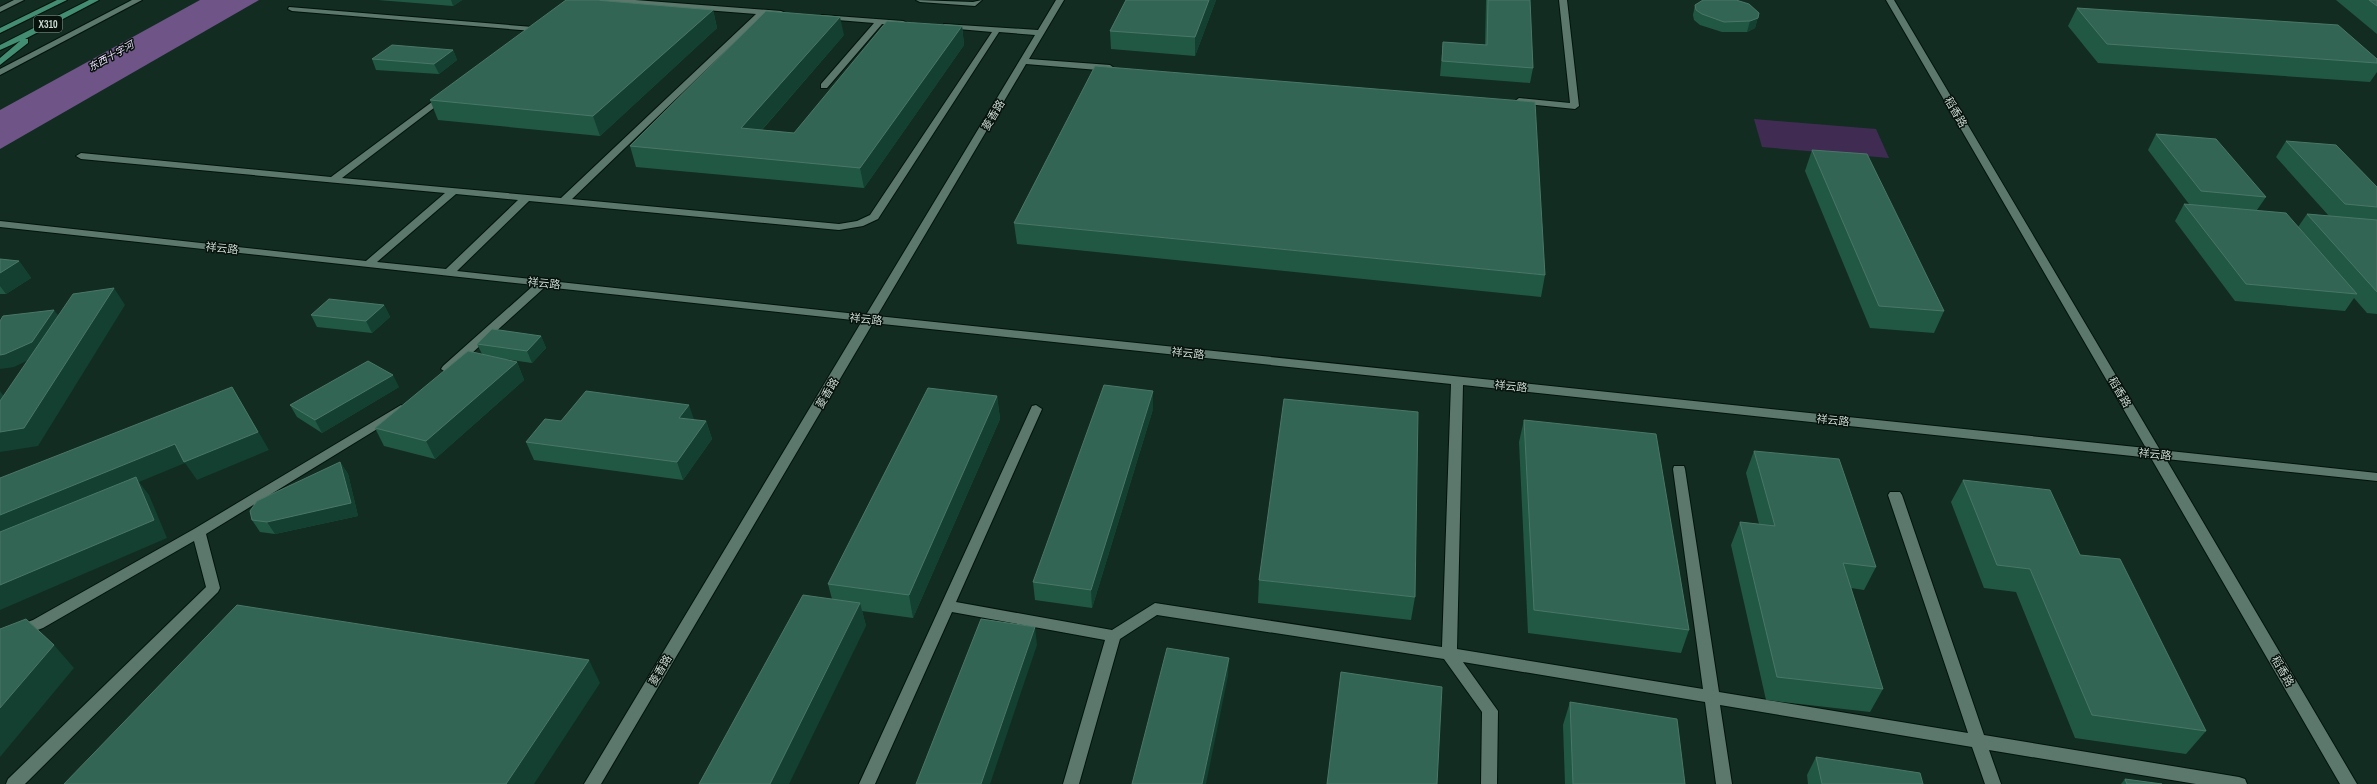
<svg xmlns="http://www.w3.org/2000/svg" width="2377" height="784" viewBox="0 0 2377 784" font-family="'Archivo Narrow','Noto Sans SC',sans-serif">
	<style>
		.green { fill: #402c52 }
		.water { fill: #6f5488 }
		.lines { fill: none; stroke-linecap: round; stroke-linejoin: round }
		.minor-casing { stroke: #00140b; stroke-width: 2 }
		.major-casing { stroke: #00140b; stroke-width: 2 }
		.minor { fill: #5c776b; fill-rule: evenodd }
		.major { fill: #438d72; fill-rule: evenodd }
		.wall { fill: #215844 }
		.shaded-wall { fill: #134030 }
		.building { fill: #336554; stroke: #4a7767 }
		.labels { text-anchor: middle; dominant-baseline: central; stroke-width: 3; stroke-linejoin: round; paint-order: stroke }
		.shield { fill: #07120d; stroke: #8e9c96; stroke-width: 1 }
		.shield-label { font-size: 10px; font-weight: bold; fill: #c8d7d0 }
		.far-water-label { font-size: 10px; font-style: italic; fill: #e8d8f9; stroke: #07120d }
		.street-label { font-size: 11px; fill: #c8d7d0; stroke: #07120d }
	</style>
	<rect width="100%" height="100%" fill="#122c22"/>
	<polygon class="green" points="1754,119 1876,129 1889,158 1762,147"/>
	<polygon class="water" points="200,0 259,0 0,149 0,110"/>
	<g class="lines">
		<defs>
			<g id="minor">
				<polygon points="14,0 24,0 0,12 0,7"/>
				<polygon points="132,0 142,0 0,75 0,69"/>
				<path d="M599,0H635L781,11L785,13L781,15L764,14L572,199L839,224L857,221L870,215L992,32L947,28L943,26L944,24L1038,30L1056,0H1064L1029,59L1110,65L1114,68L1110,71L1026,64L877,316L2146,448L1886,0H1894L2160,450L2377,473V481L2166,459L2357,784H2340L2151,458L1463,385L1457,649L1703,689L1673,469L1674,466H1684L1685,469L1719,692L1968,733L1888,495L1890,492H1900L1902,495L1984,735L2239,777L2245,779L2247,784H2196L1989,750L2001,784H1985L1972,747L1720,705L1732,784H1716L1705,702L1463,662L1498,711L1497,784H1481L1482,712L1444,659L1157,615L1120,639L1079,784H1063L1105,640L952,612L875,784H859L1032,406L1036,405L1042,409L956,602L1112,630L1155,603L1442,647L1451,384L873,323L601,784H584L862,321L545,287L451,372L447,373L441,369L443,366L534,285L0,227V221L366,261L445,193L81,159L76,156L81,153L331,177L444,93L448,96L447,98L342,178L561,198L756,14L603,2ZM999,32L1035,35L866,315L457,271L529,201L839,230L863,226L878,219ZM456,194L518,200L446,269L377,262Z"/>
				<polygon points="916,0 973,2 982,0 975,6 920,2"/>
				<polygon points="1559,0 1567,0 1579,106 1575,109 1516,103 1515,101 1519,98 1570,103"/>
				<polygon points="289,7 533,27 537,29 533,31 292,11 288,9"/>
				<polygon points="822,15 903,21 907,23 903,25 882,24 827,88 821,88 821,84 874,23 825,19 822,19"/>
				<polygon points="401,405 407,409 405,412 206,534 220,588 218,592 25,784 6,784 8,779 206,587 194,541 43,628 0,644 0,632 33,620 194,529"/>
			</g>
			<g id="major">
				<polygon points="57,0 67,0 0,33 0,28"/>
				<polygon points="89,0 99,0 25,39 28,39 28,43 0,65 0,58 20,41 0,50 0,45"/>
			</g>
		</defs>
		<use href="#minor" class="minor-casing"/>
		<use href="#major" class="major-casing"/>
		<use href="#minor" class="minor"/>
		<use href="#major" class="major"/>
	</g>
	<g class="wall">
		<polygon points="378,0 462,0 453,6"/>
		<polygon points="1126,0 1216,0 1195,56 1111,49 1110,31"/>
		<polygon points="1486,0 1530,0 1533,68 1530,83 1440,76 1443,42 1485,45"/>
		<polygon points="2336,0 2377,0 2377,34"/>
		<polygon points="1695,5 1759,13 1755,28 1747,32 1722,32 1700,25 1694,20 1693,15"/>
		<polygon points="2077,8 2377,59 2377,72 2370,82 2098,63 2068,26"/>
		<polygon points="713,10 717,28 600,136 438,120 430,100"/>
		<polygon points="962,26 964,45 864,188 636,167 630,146 844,35 762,130 794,133"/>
		<polygon points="453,50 457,60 439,74 376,70 372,59"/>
		<polygon points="2156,134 2266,197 2257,210 2298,227 2307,214 2329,216 2276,157 2286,141 2377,187 2377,314 2367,313 2354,298 2345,311 2235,301 2175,221 2184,204 2189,204 2148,150"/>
		<polygon points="1812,150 1944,311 1934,333 1870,328 1805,171"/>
		<polygon points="1014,223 1545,275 1541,297 1017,244"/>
		<polygon points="0,259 19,261 31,278 6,294 0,294"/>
		<polygon points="384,305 390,317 372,333 317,327 311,315"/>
		<polygon points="541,336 546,348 532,363 505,359 517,362 524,380 435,459 384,446 375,428 482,354 477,344"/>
		<polygon points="399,387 322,433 297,417 290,405"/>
		<polygon points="997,396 1000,419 913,618 862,611 866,626 832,599 828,584"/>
		<polygon points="1153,409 1092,608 1035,600 1033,582"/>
		<polygon points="694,420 706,421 712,439 683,480 534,460 526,442 561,421"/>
		<polygon points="1524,420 1689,630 1681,653 1528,633 1519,442"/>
		<polygon points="1754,451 1876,567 1864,590 1851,588 1883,689 1870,712 1766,700 1731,545 1740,522 1759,524 1746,473"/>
		<polygon points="340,462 348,474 358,516 275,534 260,532 252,520"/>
		<polygon points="1963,480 2080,555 2206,731 2186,754 2075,738 2016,592 1984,588 1951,502"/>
		<polygon points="1259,580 1415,597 1411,620 1258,603"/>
		<polygon points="1570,702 1685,784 1565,784 1563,725"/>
		<polygon points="1816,757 1923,784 1808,784 1807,775"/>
		<polygon points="2125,779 2162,784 2121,784"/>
	</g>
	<g class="shaded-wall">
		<polygon points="451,0 462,0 453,6"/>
		<polygon points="1209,0 1216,0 1195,56 1195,37"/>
		<polygon points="713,10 717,28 600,136 593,116"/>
		<polygon points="1759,13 1755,28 1747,32 1750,21"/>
		<polygon points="840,17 844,35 746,148 741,128"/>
		<polygon points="962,26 964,45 864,188 860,168"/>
		<polygon points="453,50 457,60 439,74 434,64"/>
		<polygon points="19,261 31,278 6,294 0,286 0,273"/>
		<polygon points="114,288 125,305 38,446 0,452 0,432"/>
		<polygon points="384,305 390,317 372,333 366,321"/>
		<polygon points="54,310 63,322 41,354 14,367 0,369 0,355"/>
		<polygon points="541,336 546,348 532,363 527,351"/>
		<polygon points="517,362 524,380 435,459 426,441"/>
		<polygon points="393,375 399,387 322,433 315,420"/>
		<polygon points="232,387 243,405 269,450 197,480 185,463 139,482 149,495 167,538 0,610 0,515"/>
		<polygon points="0,391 11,406 0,422"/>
		<polygon points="1153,391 1153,409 1092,608 1091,590"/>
		<polygon points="997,396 1000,419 913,618 909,595"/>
		<polygon points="689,405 695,422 679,418"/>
		<polygon points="706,421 712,439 683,480 677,462"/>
		<polygon points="340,462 348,474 358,516 275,534 267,522"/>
		<polygon points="860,603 866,626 789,784 770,784"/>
		<polygon points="1035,627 1037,645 990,784 981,784"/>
		<polygon points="54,645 74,668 0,757 0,708"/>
		<polygon points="1229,658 1228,676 1206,784 1202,784"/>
		<polygon points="589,660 600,683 534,784 506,784"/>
	</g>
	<g class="building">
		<polygon points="566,0 596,0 713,10 593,116 430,100"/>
		<polygon points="1126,0 1209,0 1195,37 1110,31"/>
		<polygon points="1488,0 1530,0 1533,68 1442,61 1443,42 1487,45"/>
		<polygon points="1703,0 1736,0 1749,4 1759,13 1758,18 1750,21 1724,22 1702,14 1696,10 1695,5"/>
		<polygon points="2369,0 2377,0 2377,6"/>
		<polygon points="2077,8 2338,25 2377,59 2377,63 2107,44"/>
		<polygon points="766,11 840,17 741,128 794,133 887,21 962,26 860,168 630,146"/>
		<polygon points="392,45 453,50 434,64 372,59"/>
		<polygon points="1095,66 1535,102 1545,275 1014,223"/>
		<polygon points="2156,134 2216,139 2266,197 2201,191"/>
		<polygon points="2286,141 2336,145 2377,187 2377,207 2345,204"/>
		<polygon points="1812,150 1867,154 1944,311 1879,306"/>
		<polygon points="2184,204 2286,213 2357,294 2246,284"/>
		<polygon points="2307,214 2377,220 2377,292"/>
		<polygon points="0,259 19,261 0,273"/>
		<polygon points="114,288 24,428 0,432 0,401 73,294"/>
		<polygon points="329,299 384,305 366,321 311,315"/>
		<polygon points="54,310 32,342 5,354 0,355 0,321 3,316"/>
		<polygon points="492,329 541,336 527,351 477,344"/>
		<polygon points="468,351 517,362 426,441 375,428"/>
		<polygon points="368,361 393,375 315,420 290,405"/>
		<polygon points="1104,385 1153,391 1091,590 1033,582"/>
		<polygon points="232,387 258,432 184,462 175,444 0,515 0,478"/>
		<polygon points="928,388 997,396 909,595 828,584"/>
		<polygon points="586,391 689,405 679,418 706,421 677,462 526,442 545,419 561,421"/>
		<polygon points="1284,399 1418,412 1415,597 1259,580"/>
		<polygon points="1524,420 1656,434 1689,630 1534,610"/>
		<polygon points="1754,451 1839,459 1876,567 1843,563 1883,689 1777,677 1740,522 1775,526"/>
		<polygon points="340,462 351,503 267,522 252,520 250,511 257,501"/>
		<polygon points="136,477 154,520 0,585 0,532"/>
		<polygon points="1963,480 2050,490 2080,555 2120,559 2206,731 2092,715 2030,569 1997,565"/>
		<polygon points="803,595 860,603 770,784 699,784"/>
		<polygon points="237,605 589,660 506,784 64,784"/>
		<polygon points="26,619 54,645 0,708 0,629"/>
		<polygon points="981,619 1035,627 981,784 916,784"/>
		<polygon points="1167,648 1229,658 1202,784 1132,784"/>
		<polygon points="1341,672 1442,687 1437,784 1327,784"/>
		<polygon points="1570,702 1677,719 1685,784 1573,784"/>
		<polygon points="1816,757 1920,773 1923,784 1822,784"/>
		<polygon points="2125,779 2162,784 2127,784"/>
	</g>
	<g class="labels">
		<rect class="shield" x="34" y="16" width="28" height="16" rx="3"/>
		<g class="shield-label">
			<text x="48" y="24">X310</text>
		</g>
		<g class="far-water-label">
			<text transform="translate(111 56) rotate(-29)">东西十字河</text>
		</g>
		<g class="street-label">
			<text transform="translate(1956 112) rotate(60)">稻香路</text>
			<text transform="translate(993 115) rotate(-59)">菱香路</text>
			<text transform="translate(222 248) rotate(6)">祥云路</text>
			<text transform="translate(544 283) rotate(6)">祥云路</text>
			<text transform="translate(866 319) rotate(6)">祥云路</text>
			<text transform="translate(1188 353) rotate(6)">祥云路</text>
			<text transform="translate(1511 386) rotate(6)">祥云路</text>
			<text transform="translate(2120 392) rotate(60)">稻香路</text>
			<text transform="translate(827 393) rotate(-59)">菱香路</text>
			<text transform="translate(1833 420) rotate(6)">祥云路</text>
			<text transform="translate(2155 454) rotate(6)">祥云路</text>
			<text transform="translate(660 670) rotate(-59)">菱香路</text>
			<text transform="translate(2283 671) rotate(60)">稻香路</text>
		</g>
	</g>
</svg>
